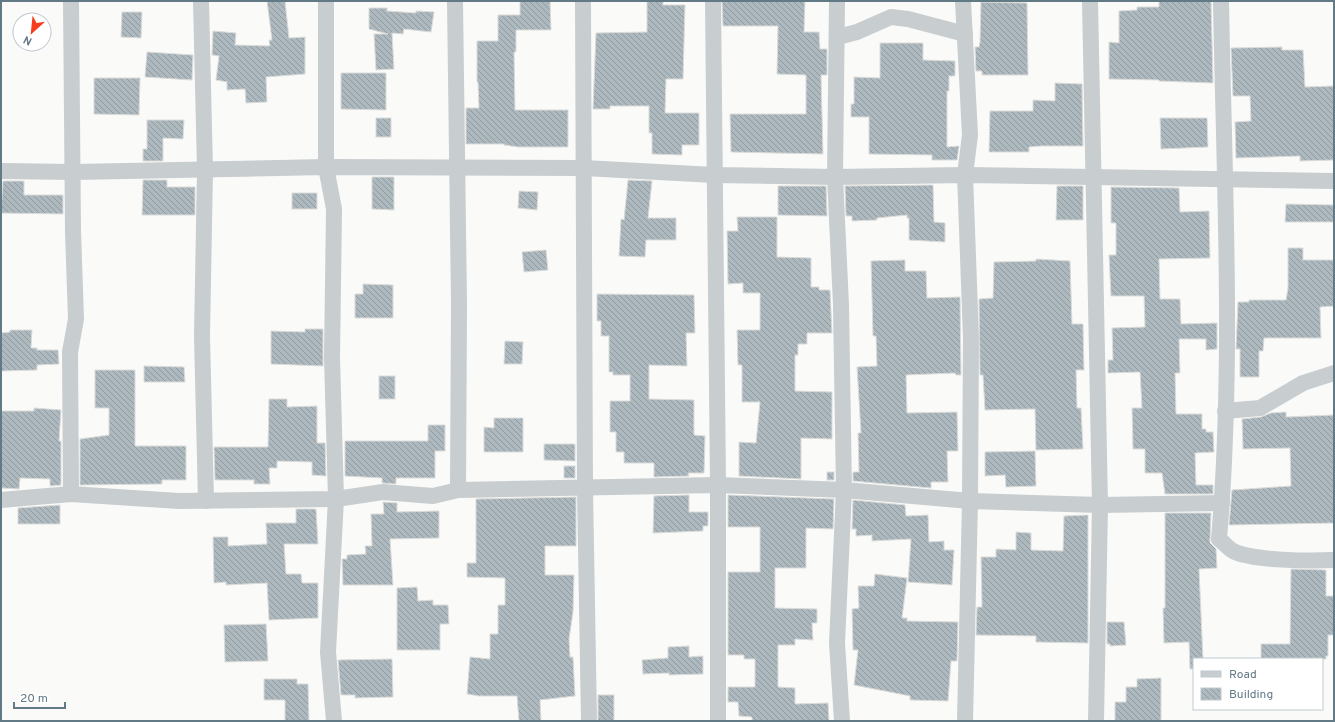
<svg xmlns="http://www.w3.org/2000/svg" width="1335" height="722" viewBox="0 0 1335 722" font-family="Overpass,sans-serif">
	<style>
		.building { fill: url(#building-back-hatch); stroke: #dcdcda }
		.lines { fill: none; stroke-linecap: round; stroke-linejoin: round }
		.street { stroke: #c8cdd0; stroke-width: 16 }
	</style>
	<defs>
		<pattern id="building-back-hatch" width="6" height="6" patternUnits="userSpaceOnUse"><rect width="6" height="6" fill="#adb9be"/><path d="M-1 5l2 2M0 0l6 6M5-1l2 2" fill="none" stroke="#909ba0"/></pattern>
	</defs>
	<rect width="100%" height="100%" fill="#fafaf8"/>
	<g class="building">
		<polygon points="267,1 285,1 289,38 305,37 305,74 266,77 267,102 246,103 245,89 227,90 227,82 216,80 219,56 212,55 213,31 236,33 235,45 270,46 269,40 272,40"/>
		<polygon points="520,1 550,1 551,30 516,30 516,52 514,52 515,110 568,110 568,147 518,147 504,145 504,144 466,144 466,108 479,108 478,82 477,82 477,41 498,41 498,15 520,15"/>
		<polygon points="647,1 663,1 663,5 685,5 683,79 666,79 665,113 699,113 699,145 682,145 682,155 652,154 652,133 649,133 649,106 610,106 610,109 593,109 596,33 647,32"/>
		<polygon points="722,1 805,1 804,32 819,32 820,49 827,49 827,75 821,75 823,154 731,152 730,114 806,114 806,75 777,74 778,26 723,26"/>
		<polygon points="1159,1 1211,1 1213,83 1159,81 1159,80 1109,79 1109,42 1119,43 1119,11 1137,10 1137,7 1159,7"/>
		<polygon points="981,2 1027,3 1028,75 982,75 982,71 976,71 975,47 979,47 980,42"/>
		<polygon points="369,8 387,8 387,11 416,13 416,11 434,12 431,32 404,29 403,34 392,33 394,69 376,70 374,34 388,34 369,29"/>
		<polygon points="122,12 142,12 141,38 121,37"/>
		<polygon points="880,43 923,43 923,60 955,61 955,76 949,76 949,91 947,91 947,147 959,146 957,160 932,160 932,155 869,154 869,117 851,117 851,104 854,104 854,77 880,78"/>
		<polygon points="1282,47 1282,50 1303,50 1305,87 1334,86 1334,160 1300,161 1300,156 1236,158 1235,122 1251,121 1250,96 1233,96 1231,48"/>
		<polygon points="147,52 193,55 192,80 145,77"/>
		<polygon points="341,73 386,73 386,110 341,109"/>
		<polygon points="94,78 140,78 139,115 94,114"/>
		<polygon points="1055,83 1082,84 1083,146 1041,146 1029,147 1029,152 989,152 990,111 1033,111 1033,100 1055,101"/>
		<rect x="376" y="118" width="15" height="19"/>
		<polygon points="1160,118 1207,118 1208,147 1161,149"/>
		<polygon points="147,120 184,120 183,139 163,138 163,161 143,161 143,149 147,149"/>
		<polygon points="372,177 394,177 394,210 372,209"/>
		<polygon points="143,180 167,180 167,187 195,187 195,215 142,215"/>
		<polygon points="628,180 652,181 648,218 676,218 676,240 646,240 645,257 619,256 621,219 624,220"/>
		<polygon points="3,181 24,181 24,195 63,195 63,214 1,213"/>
		<polygon points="933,185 934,222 945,223 945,242 909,240 909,218 907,218 907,215 877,218 877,220 852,221 852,216 846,216 845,186"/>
		<polygon points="778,186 826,186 827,216 778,215"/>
		<polygon points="1057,186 1083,186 1083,220 1056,220"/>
		<polygon points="1111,187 1179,188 1180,212 1209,211 1210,258 1159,259 1160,299 1180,299 1181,324 1217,323 1217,349 1206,350 1206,339 1179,339 1180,373 1175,373 1176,414 1202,414 1202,429 1206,429 1206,432 1213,432 1214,452 1195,453 1196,485 1213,485 1213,494 1165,494 1162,473 1145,473 1145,449 1133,449 1132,408 1142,408 1140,372 1108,373 1108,360 1113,360 1112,328 1145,327 1144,296 1111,296 1109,255 1116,255 1116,223 1111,223"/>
		<polygon points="519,191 538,192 537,210 518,208"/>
		<rect x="292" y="193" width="25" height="16"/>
		<polygon points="1286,204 1334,205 1334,222 1285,222"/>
		<polygon points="737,217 777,217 777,257 811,258 811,287 819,287 819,290 830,290 832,333 807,333 807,344 798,344 798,355 795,355 795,391 832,392 832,439 801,438 801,479 739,476 739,442 756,443 760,402 742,402 742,365 738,365 737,330 760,330 760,293 743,293 743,283 728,284 727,231 738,231"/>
		<polygon points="1288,248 1303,248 1303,260 1334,260 1334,306 1320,307 1321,338 1264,338 1263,351 1259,351 1259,377 1240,377 1240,349 1236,349 1238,302 1249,302 1249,300 1286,300 1288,288"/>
		<polygon points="546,250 548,270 524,272 522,252"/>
		<polygon points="1036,259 1070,261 1072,324 1083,324 1084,370 1076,370 1077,408 1081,408 1083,449 1036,450 1035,409 985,410 983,375 980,375 979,299 993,298 994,262 1036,261"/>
		<polygon points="905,260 905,271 926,271 927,298 960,297 961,375 956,375 955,373 906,375 907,413 957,412 958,451 947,451 948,482 931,482 931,488 853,481 853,472 859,472 858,433 861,433 857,367 877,366 876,336 873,336 871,261"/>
		<polygon points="363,284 393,285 393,318 355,318 355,294 363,294"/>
		<polygon points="597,294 694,295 695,333 686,333 687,366 649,365 649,399 694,400 694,435 705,436 704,473 688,473 689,476 654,477 654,463 624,463 624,452 616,452 616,432 610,432 610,401 630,401 630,375 613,375 613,372 609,372 609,336 601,336 601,321 597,321"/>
		<polygon points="305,329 323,329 323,366 271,364 271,331 305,332"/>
		<polygon points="10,330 32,330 31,348 37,348 37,350 58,350 59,364 37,365 37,370 1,371 1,333 10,332"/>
		<polygon points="505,341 523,342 522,364 504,364"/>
		<polygon points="144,366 184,367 185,382 144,382"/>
		<polygon points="95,370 135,370 135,446 186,446 186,480 162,480 162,484 80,485 80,439 109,435 109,408 95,408"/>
		<rect x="379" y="376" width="16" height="23"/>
		<polygon points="269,399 287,399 287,407 317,406 317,443 325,443 326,476 312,475 312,462 277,461 277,468 269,468 270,484 254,484 254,480 215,480 214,447 268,447"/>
		<polygon points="34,408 61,410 59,441 61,441 61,485 50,486 50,479 20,478 19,489 1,488 1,411 34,411"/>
		<polygon points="1286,412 1286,417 1334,415 1334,523 1229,525 1232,490 1291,486 1290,448 1243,449 1242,419 1261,417 1271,413"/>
		<polygon points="494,418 523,418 523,452 484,452 484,427 494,428"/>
		<polygon points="428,425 445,425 445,451 435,451 435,478 396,478 396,484 382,483 382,478 345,476 345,441 428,441"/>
		<polygon points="544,444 575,444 575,461 544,460"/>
		<polygon points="1035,451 1036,486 1006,487 1005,475 985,476 985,452"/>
		<rect x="564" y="466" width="11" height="12"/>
		<rect x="827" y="472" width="7" height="8"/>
		<polygon points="689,495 689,512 708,512 708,526 703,526 703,531 653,533 654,496"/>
		<polygon points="728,495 834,499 833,529 806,528 806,568 775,568 775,608 817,609 817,623 812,623 813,640 795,639 795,645 778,645 778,687 795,688 795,704 828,703 829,721 752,721 752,717 739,716 738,702 728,702 728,687 755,687 755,659 744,659 744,655 728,655 728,572 760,572 760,527 728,527"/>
		<polygon points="576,497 576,546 545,546 545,575 574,575 573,612 569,639 570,657 573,657 575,696 540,700 541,721 519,721 517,696 479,696 467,694 470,657 490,659 490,634 498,634 498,605 505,605 505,578 467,577 467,563 476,563 476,499"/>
		<polygon points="853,500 905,505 906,516 928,515 929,542 944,541 944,550 954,550 952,585 908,582 911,539 872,541 872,535 856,536 856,529 852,529"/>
		<polygon points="383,502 397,503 397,512 439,511 439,538 390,539 393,585 343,585 342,559 347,559 347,555 366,554 365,546 372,546 371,514 384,514"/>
		<polygon points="60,505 60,524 18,524 18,508"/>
		<polygon points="296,509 316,509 318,544 284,544 286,574 301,574 302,583 318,583 318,618 269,620 267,583 226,585 226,582 214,583 213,537 228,537 228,546 267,544 266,523 296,523"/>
		<polygon points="1165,513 1211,513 1210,539 1210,543 1216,549 1217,568 1199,569 1203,659 1194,659 1194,669 1190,669 1189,642 1164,643 1163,608 1165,608"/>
		<polygon points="1088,515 1088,643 1036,642 1036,636 976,635 977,607 982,607 981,557 996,557 996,549 1016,550 1016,532 1031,533 1031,550 1063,551 1064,516"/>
		<polygon points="1291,569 1326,570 1326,596 1334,596 1334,635 1328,635 1328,656 1326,656 1326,659 1261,659 1261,644 1290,644"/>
		<polygon points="875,574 907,578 902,618 907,618 907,621 958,622 957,661 951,661 948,701 910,700 910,696 854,685 858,650 853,650 852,609 859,608 858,586 874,586"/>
		<polygon points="417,587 418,601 433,600 433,605 448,605 449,624 440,624 440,650 397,650 397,588"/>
		<polygon points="1107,622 1124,622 1126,645 1110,646 1110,644 1107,644"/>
		<polygon points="266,624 268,661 225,662 224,625"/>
		<polygon points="689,646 689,657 703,656 703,674 669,675 669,673 643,674 642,660 668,658 668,647"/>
		<polygon points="392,659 393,697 355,698 355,695 341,695 338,660"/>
		<polygon points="1161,678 1161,721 1115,721 1115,702 1126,702 1126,687 1137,687 1137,679"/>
		<polygon points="264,679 297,679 297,684 308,684 309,721 285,721 285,700 264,700"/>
		<rect x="598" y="695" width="16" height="26"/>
	</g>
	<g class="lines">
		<g class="street">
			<polyline points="201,1 205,170 202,336 206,501"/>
			<polyline points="326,1 326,167 334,209 332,358 336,499 328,652 334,721"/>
			<polyline points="455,1 459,305 458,490"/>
			<polyline points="583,1 585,489 589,721"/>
			<polyline points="713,1 718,485 718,721"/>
			<polyline points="837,1 835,177 841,305 844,490 837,643 842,721"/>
			<polyline points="963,1 970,135 965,175 971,338 970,501 965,721"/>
			<polyline points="1090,1 1100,505 1096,721"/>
			<path d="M1221,1C1224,180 1234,360 1219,539C1223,542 1228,548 1233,551C1253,561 1311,561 1334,560"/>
			<polyline points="838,37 857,32 891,17 908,19 965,34"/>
			<polyline points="1,171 74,172 326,167 584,168 714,175 835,177 965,175 1334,181"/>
			<polyline points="1225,411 1260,408 1303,383 1334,373"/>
			<polyline points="71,494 70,352 76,319 73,231 71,1"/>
			<polyline points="1,500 71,494 179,501 336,499 383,492 433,496 458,490 718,485 844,490 970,501 1100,505 1222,503"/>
		</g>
	</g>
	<rect width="1335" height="722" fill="none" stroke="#627986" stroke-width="4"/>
	<rect x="1193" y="658" width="130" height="52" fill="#ffffff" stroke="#c0c9cf"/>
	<rect x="1201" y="671" width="20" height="6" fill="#c8cdd0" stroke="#c0c9cf"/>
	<text x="1229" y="678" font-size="12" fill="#627986">Road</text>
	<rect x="1201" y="688" width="20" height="12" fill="url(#building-back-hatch)" stroke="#c0c9cf"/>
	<text x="1229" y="698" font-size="12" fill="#627986">Building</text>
	<g transform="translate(32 32) rotate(207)"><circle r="19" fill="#ffffff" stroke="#c0c9cf"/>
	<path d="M0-3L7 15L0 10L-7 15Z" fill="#f53d1d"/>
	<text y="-6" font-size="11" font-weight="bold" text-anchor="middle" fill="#627986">N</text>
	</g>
	<path d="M14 702v6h51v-6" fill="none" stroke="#627986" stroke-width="2"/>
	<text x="20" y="702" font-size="12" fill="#627986" stroke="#ffffff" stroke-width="3" paint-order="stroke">20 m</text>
</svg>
